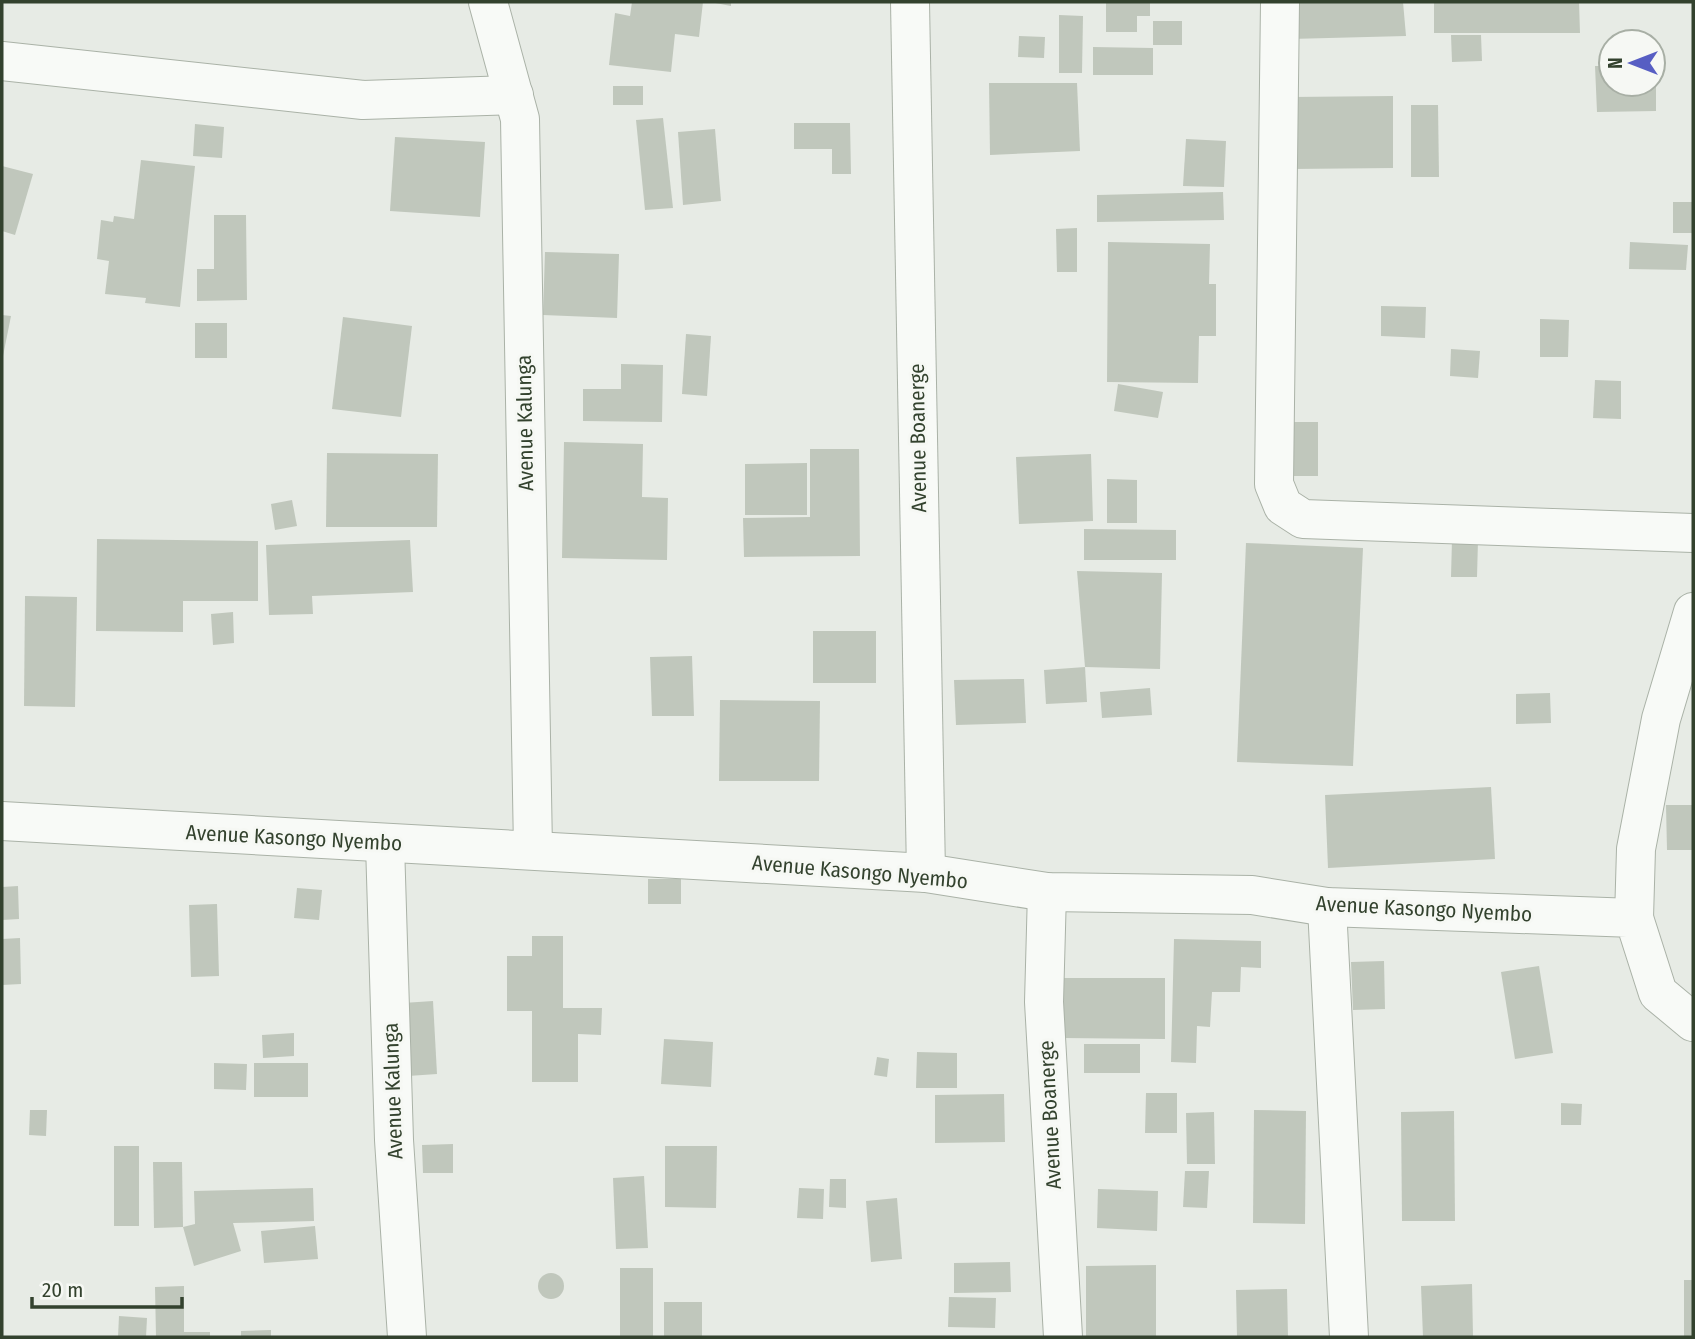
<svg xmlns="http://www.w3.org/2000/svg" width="1695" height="1339" viewBox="0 0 1695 1339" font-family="'Fira Sans Condensed',sans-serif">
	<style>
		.building { fill: #c0c7bc }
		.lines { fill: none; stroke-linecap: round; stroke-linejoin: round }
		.minor-casing { stroke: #aab2a7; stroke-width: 40 }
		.minor { stroke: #f8faf7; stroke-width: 38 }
		.labels { text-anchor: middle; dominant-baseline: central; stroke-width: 6; stroke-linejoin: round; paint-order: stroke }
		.street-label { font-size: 21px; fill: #33422e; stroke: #f6f8f4 }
	</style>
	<rect width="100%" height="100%" fill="#e7ebe5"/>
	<g class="building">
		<polygon points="632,2 703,2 699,37 675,34 671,72 609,65 615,13 630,16"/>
		<polygon points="710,2 731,2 731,6"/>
		<polygon points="1106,2 1150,2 1150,16 1137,16 1137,32 1106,32"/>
		<polygon points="1288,2 1403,2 1406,36 1290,39"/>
		<polygon points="1434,2 1579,2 1580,33 1434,33"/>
		<polygon points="1059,15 1083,16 1082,73 1059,73"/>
		<rect x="1153" y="21" width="29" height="24"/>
		<polygon points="1451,35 1481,35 1482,61 1452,62"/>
		<polygon points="1019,36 1045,37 1044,58 1018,57"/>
		<polygon points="1093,47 1153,48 1153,75 1093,75"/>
		<polygon points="1595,66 1611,66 1611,84 1653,84 1653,67 1656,67 1656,111 1597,112"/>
		<polygon points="989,83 1077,83 1080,151 990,155"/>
		<rect x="613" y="86" width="30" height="19"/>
		<polygon points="1393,96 1393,168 1292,169 1291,97"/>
		<polygon points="1411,105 1438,105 1439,177 1411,177"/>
		<polygon points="663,118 673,208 645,210 636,120"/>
		<polygon points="794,123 850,123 851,174 832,174 832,149 794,149"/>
		<polygon points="195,124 224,127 222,158 193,156"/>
		<polygon points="715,129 721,201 683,205 678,132"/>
		<polygon points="395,137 485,142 480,217 390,211"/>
		<polygon points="1186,139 1226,141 1224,187 1183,186"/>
		<polygon points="141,160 195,166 180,307 145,303 146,298 105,294 109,261 97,259 101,220 113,222 114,216 134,219"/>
		<polygon points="2,166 33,174 15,235 2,231"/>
		<polygon points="1223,192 1224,220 1097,222 1097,195"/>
		<rect x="1673" y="202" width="20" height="31"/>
		<polygon points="214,215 246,215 247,300 197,301 197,269 214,269"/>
		<polygon points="1077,228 1077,272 1057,272 1056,229"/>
		<polygon points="1108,242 1210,244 1209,284 1216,284 1216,336 1199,336 1198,383 1107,382"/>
		<polygon points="1630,242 1688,245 1686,270 1629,269"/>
		<polygon points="545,252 619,254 617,318 543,315"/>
		<polygon points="1381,306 1426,307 1425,338 1381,336"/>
		<polygon points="2,315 11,316 3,356 2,356"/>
		<polygon points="343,317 412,326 401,417 332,409"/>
		<polygon points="1540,319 1569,320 1568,357 1540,357"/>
		<rect x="195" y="323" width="32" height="35"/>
		<polygon points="686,334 711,336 707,396 682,394"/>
		<polygon points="1451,349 1480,351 1478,378 1450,376"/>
		<polygon points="621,364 663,365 662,422 583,421 583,389 621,389"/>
		<polygon points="1595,380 1621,381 1621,419 1593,418"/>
		<polygon points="1118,384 1163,392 1158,418 1114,411"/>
		<rect x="1291" y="422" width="27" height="54"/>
		<polygon points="564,442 643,444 642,497 668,498 667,560 562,558"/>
		<polygon points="810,449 859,449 860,556 744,557 743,518 810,517"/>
		<polygon points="327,453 438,454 437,527 326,527"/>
		<polygon points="1091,454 1093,521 1019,524 1016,457"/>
		<polygon points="807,463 807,515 745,515 745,464"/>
		<polygon points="1107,479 1137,480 1137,523 1107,523"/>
		<polygon points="292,500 297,526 275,530 271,504"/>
		<polygon points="1084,529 1176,530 1176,560 1084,560"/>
		<polygon points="97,539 258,541 258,601 183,601 183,632 96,631"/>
		<polygon points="410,540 413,592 312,596 313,614 269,615 266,545"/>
		<polygon points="1452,540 1478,540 1477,577 1451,577"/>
		<polygon points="1246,543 1363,548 1353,766 1237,762"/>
		<polygon points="1077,571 1162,573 1160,669 1085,667"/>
		<polygon points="25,596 77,597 75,707 24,706"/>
		<polygon points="233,612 234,643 213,645 211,614"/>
		<rect x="813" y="631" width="63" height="52"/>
		<polygon points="692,656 694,716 652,716 650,657"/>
		<polygon points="1085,667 1087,702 1046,704 1044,670"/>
		<polygon points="1024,679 1026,723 956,725 954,680"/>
		<polygon points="1150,688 1152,715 1102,718 1100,692"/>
		<polygon points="1550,693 1551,723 1516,724 1516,694"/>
		<polygon points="720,700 820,701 819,781 719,781"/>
		<polygon points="1491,787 1495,859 1328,868 1325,795"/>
		<polygon points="1666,805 1693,805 1693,850 1667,850"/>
		<rect x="648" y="879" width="33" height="25"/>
		<polygon points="18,886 19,919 2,920 2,887"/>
		<polygon points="297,888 322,890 319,920 294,918"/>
		<polygon points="217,904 219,976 191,977 189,905"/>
		<polygon points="532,936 563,936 563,1008 602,1008 601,1035 578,1034 578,1082 532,1082 532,1011 507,1011 507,956 532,956"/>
		<polygon points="20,938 21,984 2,985 2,939"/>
		<polygon points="1174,939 1261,941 1261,968 1241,967 1240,992 1212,992 1210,1027 1197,1026 1196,1063 1171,1062"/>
		<polygon points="1384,961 1385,1009 1353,1010 1351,962"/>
		<polygon points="1539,966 1553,1053 1515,1059 1501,972"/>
		<polygon points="1062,978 1165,978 1165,1039 1062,1038"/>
		<polygon points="433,1001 437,1074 408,1076 403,1003"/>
		<polygon points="294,1033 294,1056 263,1058 262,1035"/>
		<polygon points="664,1039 713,1042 711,1087 661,1084"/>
		<rect x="1084" y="1044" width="56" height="29"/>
		<polygon points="917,1052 957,1053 957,1088 916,1088"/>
		<polygon points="877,1057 889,1059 887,1077 874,1075"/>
		<polygon points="214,1063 247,1064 246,1090 214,1089"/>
		<rect x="254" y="1063" width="54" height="34"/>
		<polygon points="1146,1093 1177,1093 1177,1133 1145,1133"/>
		<polygon points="1004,1094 1005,1142 935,1143 935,1095"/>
		<polygon points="1561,1103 1582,1104 1581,1125 1561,1125"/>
		<polygon points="30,1110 47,1110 46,1136 29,1135"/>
		<polygon points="1254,1110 1306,1111 1305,1224 1253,1223"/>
		<polygon points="1454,1111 1455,1221 1402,1221 1401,1112"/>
		<polygon points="1214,1112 1215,1164 1187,1164 1186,1113"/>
		<polygon points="453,1144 453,1173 423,1173 422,1145"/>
		<rect x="114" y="1146" width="25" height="80"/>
		<polygon points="665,1146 717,1146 716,1208 665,1207"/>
		<polygon points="153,1162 182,1162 183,1227 154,1228"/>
		<polygon points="1185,1171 1209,1171 1207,1208 1183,1207"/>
		<polygon points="644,1176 648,1248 616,1249 613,1178"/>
		<polygon points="830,1179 846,1179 846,1208 829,1207"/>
		<polygon points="313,1188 314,1221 233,1223 241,1251 194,1266 183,1227 195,1224 194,1191"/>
		<polygon points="799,1188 824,1189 823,1219 797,1218"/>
		<polygon points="1098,1189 1158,1191 1157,1231 1097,1228"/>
		<polygon points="897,1198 902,1259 871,1262 866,1201"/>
		<polygon points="315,1226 318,1259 264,1263 261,1231"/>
		<polygon points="1010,1262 1011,1292 954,1293 954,1263"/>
		<polygon points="1156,1265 1156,1337 1086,1337 1086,1266"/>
		<rect x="620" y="1268" width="33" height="69"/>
		<circle cx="551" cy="1286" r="13"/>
		<rect x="1684" y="1280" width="9" height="57"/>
		<polygon points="1472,1284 1473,1337 1423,1337 1421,1286"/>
		<polygon points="184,1286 184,1332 210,1332 210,1337 156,1337 155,1287"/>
		<polygon points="1287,1289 1288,1337 1237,1337 1236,1290"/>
		<polygon points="949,1297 996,1298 995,1328 948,1327"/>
		<rect x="664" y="1302" width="38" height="35"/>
		<polygon points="119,1316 147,1318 146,1337 118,1337"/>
		<polygon points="271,1330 271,1337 241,1337 241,1331"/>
	</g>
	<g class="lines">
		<defs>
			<g id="minor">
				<polyline points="488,2 520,119 533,849"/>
				<polyline points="910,2 926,873"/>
				<polyline points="1280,2 1274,484 1283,506 1303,519 1693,533"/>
				<polyline points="2,61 363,100 514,95"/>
				<polyline points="2,821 926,873 1047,892 1252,895 1327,907 1634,918 1658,993 1693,1022"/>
				<polyline points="385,844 394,1140 407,1337"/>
				<polyline points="1047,892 1044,1002 1063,1337"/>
				<polyline points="1327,907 1349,1337"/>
				<polyline points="1634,918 1636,849 1661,719 1693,612"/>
			</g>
		</defs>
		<use href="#minor" class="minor-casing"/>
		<use href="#minor" class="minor"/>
	</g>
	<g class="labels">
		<g class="street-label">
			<text transform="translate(525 423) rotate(-91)">Avenue Kalunga</text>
			<text transform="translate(918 438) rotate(-91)">Avenue Boanerge</text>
			<text transform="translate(294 838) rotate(3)">Avenue Kasongo Nyembo</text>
			<text transform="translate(860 872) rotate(5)">Avenue Kasongo Nyembo</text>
			<text transform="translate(1424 909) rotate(3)">Avenue Kasongo Nyembo</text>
			<text transform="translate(393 1091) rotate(-92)">Avenue Kalunga</text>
			<text transform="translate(1050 1115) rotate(-93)">Avenue Boanerge</text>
		</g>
	</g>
	<rect width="1695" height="1339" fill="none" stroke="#33422e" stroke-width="7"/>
	<g transform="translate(1632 63) rotate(270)"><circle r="33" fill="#f6f8f4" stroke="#a8afa5" stroke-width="2"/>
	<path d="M0-5L12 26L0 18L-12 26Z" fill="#575ec3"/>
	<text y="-10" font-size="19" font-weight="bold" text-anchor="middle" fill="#33422e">N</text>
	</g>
	<path d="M32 1297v10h150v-10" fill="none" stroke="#33422e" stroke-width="3.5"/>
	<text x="42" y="1297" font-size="21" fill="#33422e" stroke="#f6f8f4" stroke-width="5" paint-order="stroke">20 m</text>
</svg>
